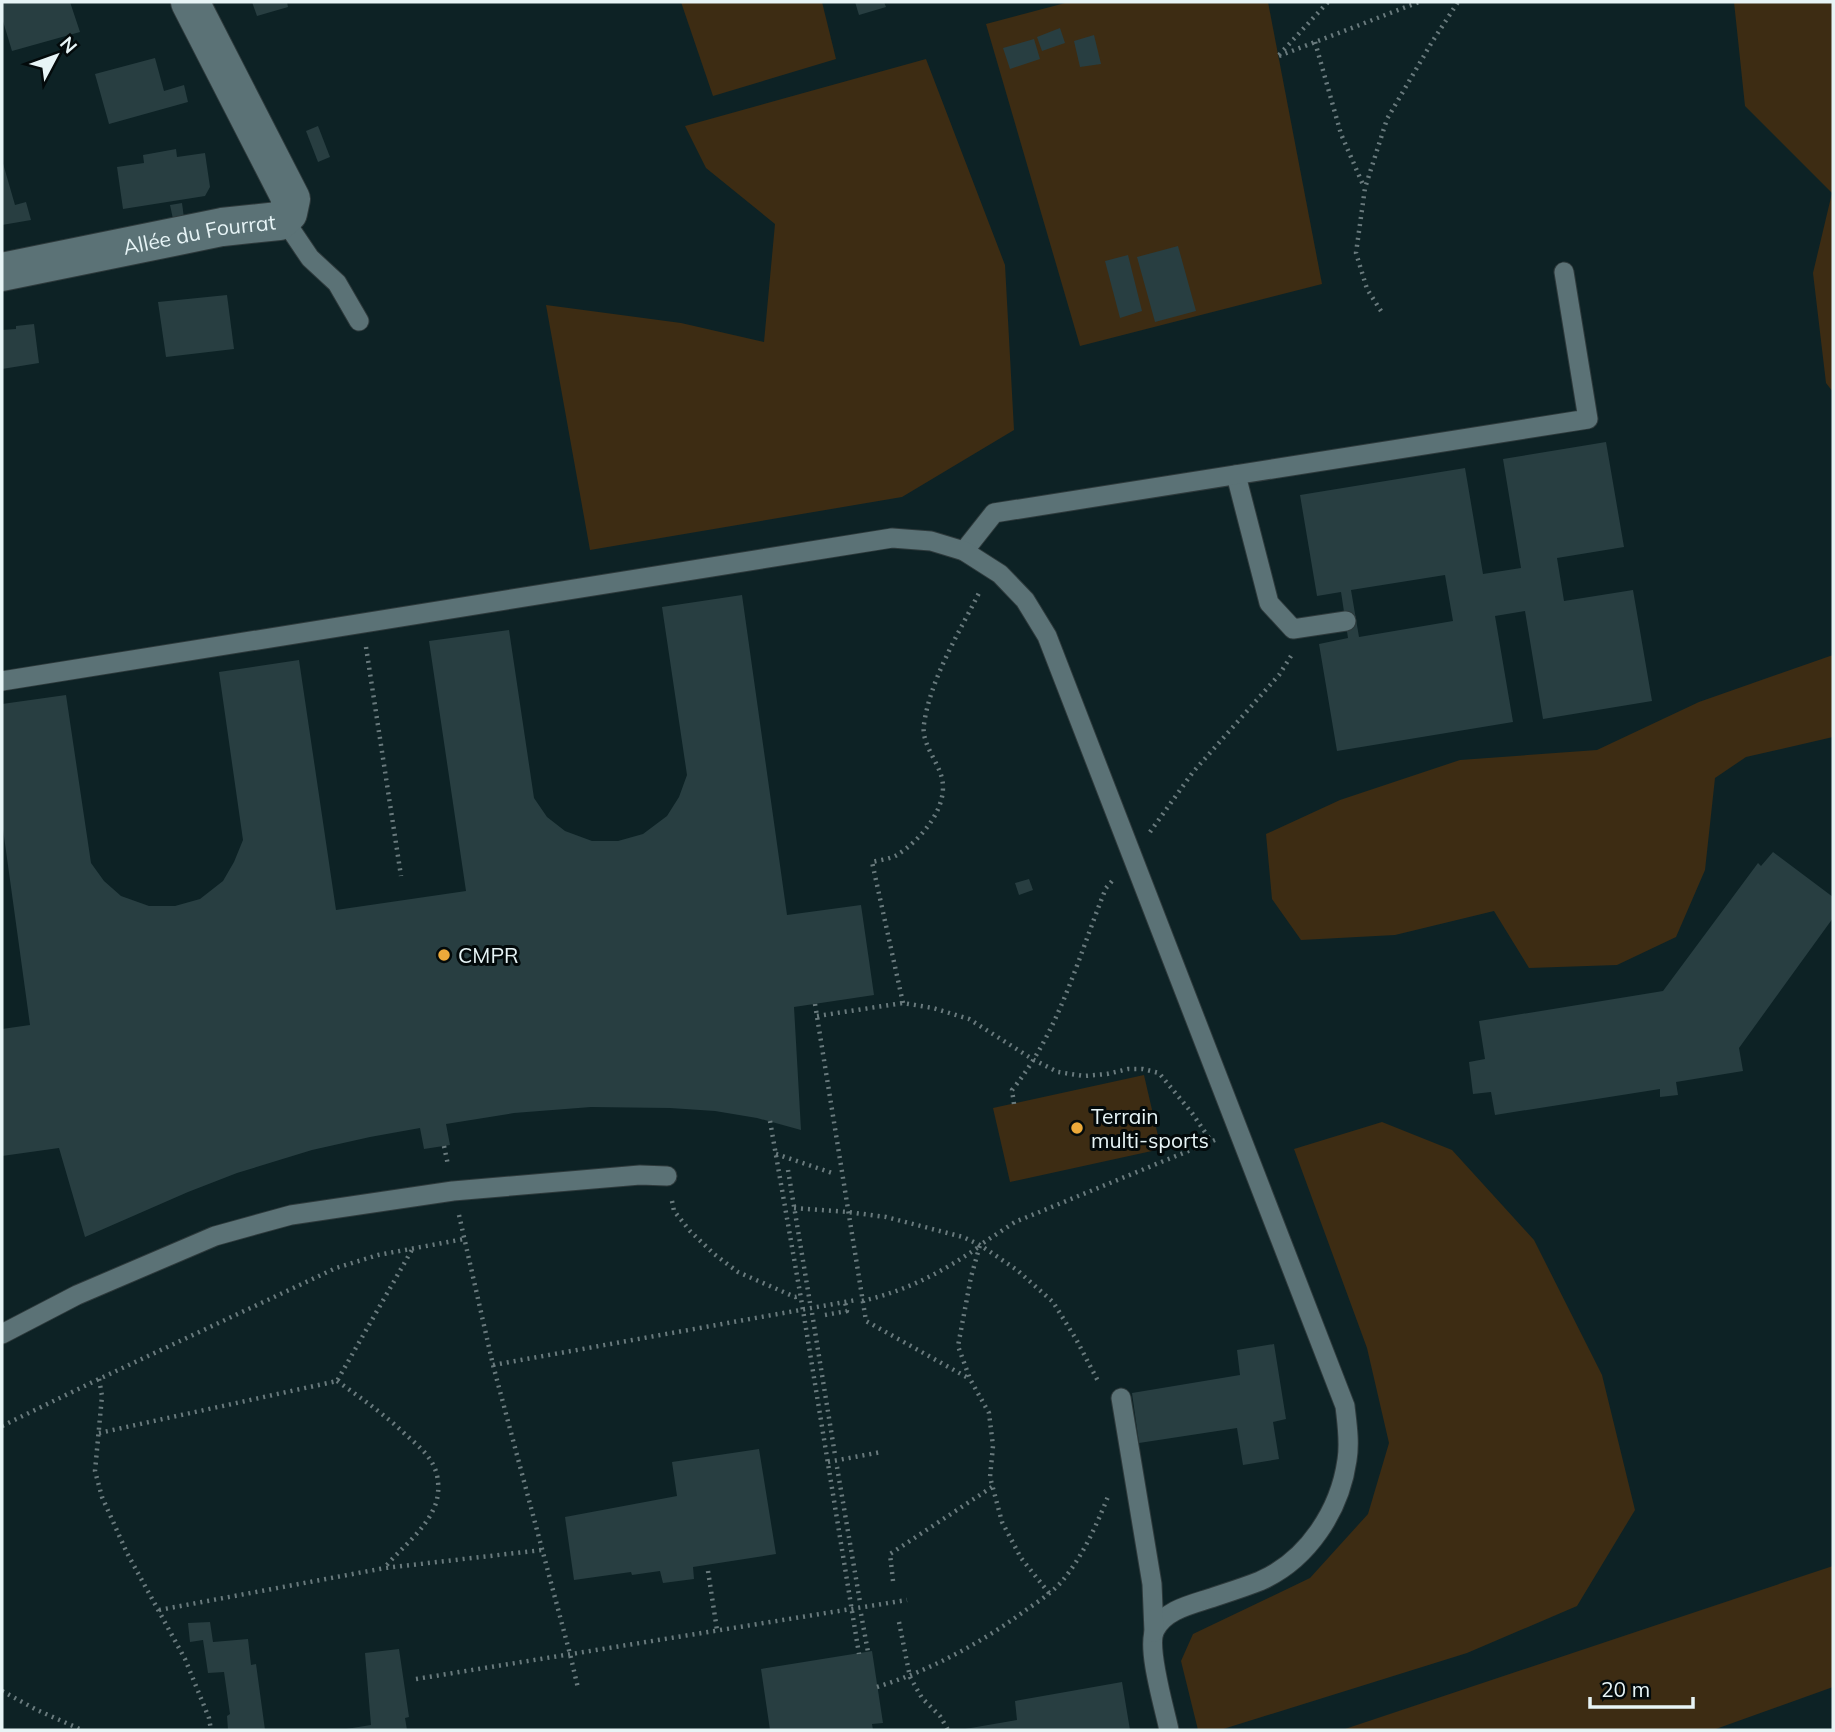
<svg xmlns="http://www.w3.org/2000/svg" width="1835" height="1732" viewBox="0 0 1835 1732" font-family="Mulish,sans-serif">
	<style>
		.green { fill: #3d2c13 }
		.building { fill: #283e41; fill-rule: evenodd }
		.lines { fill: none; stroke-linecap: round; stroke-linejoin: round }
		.service-casing { stroke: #2e3a3c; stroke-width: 21 }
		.minor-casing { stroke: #2e3a3c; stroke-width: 40 }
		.path { stroke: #697a7d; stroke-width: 4.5; stroke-dasharray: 2 5; stroke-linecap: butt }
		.service { stroke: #5b7276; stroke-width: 19 }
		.minor { stroke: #5b7276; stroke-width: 38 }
		.poi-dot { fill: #eca93a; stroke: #030a0b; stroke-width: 2.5 }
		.labels { text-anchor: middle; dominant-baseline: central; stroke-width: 6; stroke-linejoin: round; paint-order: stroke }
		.street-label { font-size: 21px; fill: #e7f4f6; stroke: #030a0b }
		.poi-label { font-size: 21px; fill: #e7f4f6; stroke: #030a0b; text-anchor: start }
	</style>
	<rect width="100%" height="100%" fill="#0d2225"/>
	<g class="green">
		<polygon points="681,2 822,2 836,59 713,96"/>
		<polygon points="1069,2 1268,2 1322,284 1080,346 986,24"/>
		<polygon points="1734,2 1833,2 1833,392 1826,383 1813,273 1832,193 1745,106"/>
		<polygon points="926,59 1005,265 1014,430 902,497 590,550 546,305 681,323 764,342 775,224 706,168 685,126"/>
		<polygon points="1833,655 1833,737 1746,757 1715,778 1705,870 1676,937 1617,965 1529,968 1494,911 1395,935 1301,940 1272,899 1266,834 1340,800 1460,760 1597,750 1699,702"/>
		<polygon points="1144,1075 1161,1149 1010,1182 993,1108"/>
		<polygon points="1382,1122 1452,1150 1534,1240 1602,1375 1635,1510 1577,1606 1467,1653 1220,1730 1198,1730 1181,1661 1193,1634 1310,1578 1368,1514 1389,1443 1367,1348 1294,1149"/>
		<polygon points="1833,1566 1833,1687 1713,1730 1342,1730"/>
	</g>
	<g class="building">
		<polygon points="2,2 70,2 80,32 12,51 2,18"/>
		<polygon points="252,2 287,2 288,7 257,16"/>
		<polygon points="855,2 884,2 886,7 859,15"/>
		<polygon points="1060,28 1065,43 1042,51 1037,37"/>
		<polygon points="1094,35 1101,64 1080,67 1074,41"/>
		<polygon points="1034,39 1040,59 1010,69 1003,48"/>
		<polygon points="155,58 164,91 184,85 188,102 109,124 95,74"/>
		<polygon points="318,126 330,157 318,162 306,131"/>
		<polygon points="176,149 177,157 205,153 210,187 205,196 123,209 117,167 144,163 143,155"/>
		<polygon points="2,160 15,205 26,202 31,220 2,225"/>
		<polygon points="182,203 184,218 173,219 170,205"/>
		<polygon points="1178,246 1196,311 1155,322 1137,257"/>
		<polygon points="1128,255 1142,311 1120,318 1105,261"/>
		<polygon points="227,295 234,349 166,357 158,302"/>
		<polygon points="34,324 39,363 2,369 2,330 16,329 16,326"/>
		<path d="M1606,442L1624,547L1557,558L1564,601L1633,590L1652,701L1543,719L1525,611L1495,616L1513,722L1337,751L1319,644L1348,638L1341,592L1317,596L1300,495L1465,468L1483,574L1521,568L1503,459ZM1445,575L1453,621L1359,637L1351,590Z"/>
		<polygon points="742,595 787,915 861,905 874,995 794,1007 801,1130 757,1118 715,1111 670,1108 591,1107 514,1113 446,1124 450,1145 424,1149 420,1128 370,1137 312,1150 237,1173 188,1192 85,1237 59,1148 2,1156 2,1029 30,1025 2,822 2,704 66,695 91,863 104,881 121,896 149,906 175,906 200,899 223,881 234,862 243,840 219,672 299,660 336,910 466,891 429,641 509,630 534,798 547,817 565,831 592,841 618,841 643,834 667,816 679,797 687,775 662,607"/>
		<polygon points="1773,852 1833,897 1833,918 1739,1048 1743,1071 1676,1082 1678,1095 1660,1097 1660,1089 1495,1115 1491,1092 1473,1094 1469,1062 1485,1059 1479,1021 1663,991 1758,863 1761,866"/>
		<polygon points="1029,879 1033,890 1019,895 1015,883"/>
		<polygon points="1274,1344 1286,1419 1273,1422 1279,1459 1243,1465 1237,1428 1139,1443 1132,1393 1240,1375 1237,1350"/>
		<polygon points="759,1449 776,1554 693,1567 694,1579 663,1583 660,1571 632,1575 631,1572 574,1580 565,1517 677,1496 672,1462"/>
		<polygon points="210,1622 213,1642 248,1639 251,1665 256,1664 265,1730 228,1730 227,1716 230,1714 224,1672 208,1673 203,1640 190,1642 188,1623"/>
		<polygon points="399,1649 409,1717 405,1718 407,1730 346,1730 346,1729 371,1725 365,1653"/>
		<polygon points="872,1651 883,1723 872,1724 873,1730 770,1730 761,1669"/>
		<polygon points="1122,1682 1130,1730 965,1730 965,1729 1017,1720 1015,1701"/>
	</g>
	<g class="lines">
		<defs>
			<g id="service">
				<polyline points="283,218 310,258 337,283 359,321"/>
				<polyline points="1236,475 1269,603 1293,629 1346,621"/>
				<polyline points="964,551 994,513 1588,419 1564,272"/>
				<path d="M2,681L892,538L931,541L964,551L1000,574L1025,600L1047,636L1345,1406C1347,1424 1350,1442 1347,1460C1340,1510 1308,1560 1260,1581C1245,1587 1229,1592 1214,1597C1194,1604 1165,1609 1155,1630C1146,1647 1165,1710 1169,1730"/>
				<polyline points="2,1334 77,1295 215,1236 291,1215 453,1191 640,1175 667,1176"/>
				<polyline points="1121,1398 1152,1584 1154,1632"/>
			</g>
			<g id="minor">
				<path id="s1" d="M2,272L222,227L279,221L288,213L291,199L190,2"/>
			</g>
		</defs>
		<use href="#service" class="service-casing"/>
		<use href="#minor" class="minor-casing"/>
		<g class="path">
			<polyline points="1315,42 1341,134 1364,187"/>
			<polyline points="1279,55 1328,2"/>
			<polyline points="1279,56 1419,2"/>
			<polyline points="1381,311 1367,289 1356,253 1365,188 1387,119 1432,42 1458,2"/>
			<polyline points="366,647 401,876"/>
			<polyline points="1150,832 1193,772 1279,675 1291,656"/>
			<path d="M903,1003L872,862C880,860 890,859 897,855C921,840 951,805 941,775C936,759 921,742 924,724C931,677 959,633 980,591"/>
			<polyline points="815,1004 866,1321 970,1379"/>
			<polyline points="817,1016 903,1003 933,1008 969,1019 1034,1060 1058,1072 1084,1076 1107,1074 1128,1069 1143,1069 1159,1073 1192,1113 1211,1141"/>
			<path d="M1014,1104L1012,1090C1060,1031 1078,957 1106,888L1112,881"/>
			<polyline points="770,1121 803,1310 859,1654"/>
			<polyline points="444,1146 448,1165"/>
			<polyline points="776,1154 835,1174"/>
			<polyline points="788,1170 810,1303"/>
			<polyline points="672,1201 674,1211 690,1231 714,1254 738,1272 795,1297 800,1296"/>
			<polyline points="794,1208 848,1212 886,1217 963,1237 980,1245 1017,1270 1053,1302 1076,1339 1099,1383"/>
			<polyline points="459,1215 493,1365 570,1654 578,1688"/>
			<path d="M862,1301C906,1291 943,1272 980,1246"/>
			<polyline points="812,1313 835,1455"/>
			<polyline points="825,1315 847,1311 845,1302"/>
			<polyline points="493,1365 856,1300"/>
			<polyline points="99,1379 102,1396 95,1471 102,1497 127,1553 185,1659 209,1718 211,1730"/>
			<path d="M337,1381C361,1398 384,1414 405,1434C414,1442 425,1451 431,1461C439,1473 440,1490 436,1503C427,1529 402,1547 385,1567"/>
			<polyline points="2,1426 99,1379 336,1268 378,1255 464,1239"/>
			<polyline points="99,1433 337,1381 413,1248"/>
			<polyline points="828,1462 881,1452"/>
			<polyline points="837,1467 860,1602"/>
			<polyline points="708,1571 717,1630"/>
			<polyline points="893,1581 890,1554 992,1487"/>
			<polyline points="1049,1593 1021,1558 1002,1522 990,1477 993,1446 989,1413 970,1379 958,1346 971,1277 980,1245 1015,1222 1215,1140"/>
			<polyline points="159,1610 385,1568 542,1550"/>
			<polyline points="861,1614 868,1652"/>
			<polyline points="899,1622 910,1677 922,1698 940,1716 948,1730"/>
			<polyline points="416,1679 907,1600"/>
			<path d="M877,1687C931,1670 981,1643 1026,1610C1039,1601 1053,1592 1063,1580C1084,1554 1097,1524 1109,1494"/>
			<polyline points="2,1691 37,1710 82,1730"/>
		</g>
		<use href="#service" class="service"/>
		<use href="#minor" class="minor"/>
	</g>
	<g class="poi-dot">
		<circle cx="444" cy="955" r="7"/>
		<circle cx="1077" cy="1128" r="7"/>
	</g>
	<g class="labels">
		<g class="street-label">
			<text stroke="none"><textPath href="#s1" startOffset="201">Allée du Fourrat</textPath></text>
		</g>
		<g class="poi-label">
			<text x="458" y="955">CMPR</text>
			<text x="1091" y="1116">Terrain<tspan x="1091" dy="24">multi-sports</tspan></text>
		</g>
	</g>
	<rect width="1835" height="1732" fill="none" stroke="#e7f4f6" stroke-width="7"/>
	<g transform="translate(56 56) rotate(49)" stroke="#030a0b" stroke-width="5" paint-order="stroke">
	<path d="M0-5L12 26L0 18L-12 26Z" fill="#e7f4f6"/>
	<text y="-10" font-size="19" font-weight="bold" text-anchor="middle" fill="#e7f4f6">N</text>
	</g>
	<path d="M1590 1697v10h103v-10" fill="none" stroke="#e7f4f6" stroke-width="3.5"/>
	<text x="1601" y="1697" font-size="21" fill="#e7f4f6" stroke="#030a0b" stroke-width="5" paint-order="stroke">20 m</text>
</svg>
